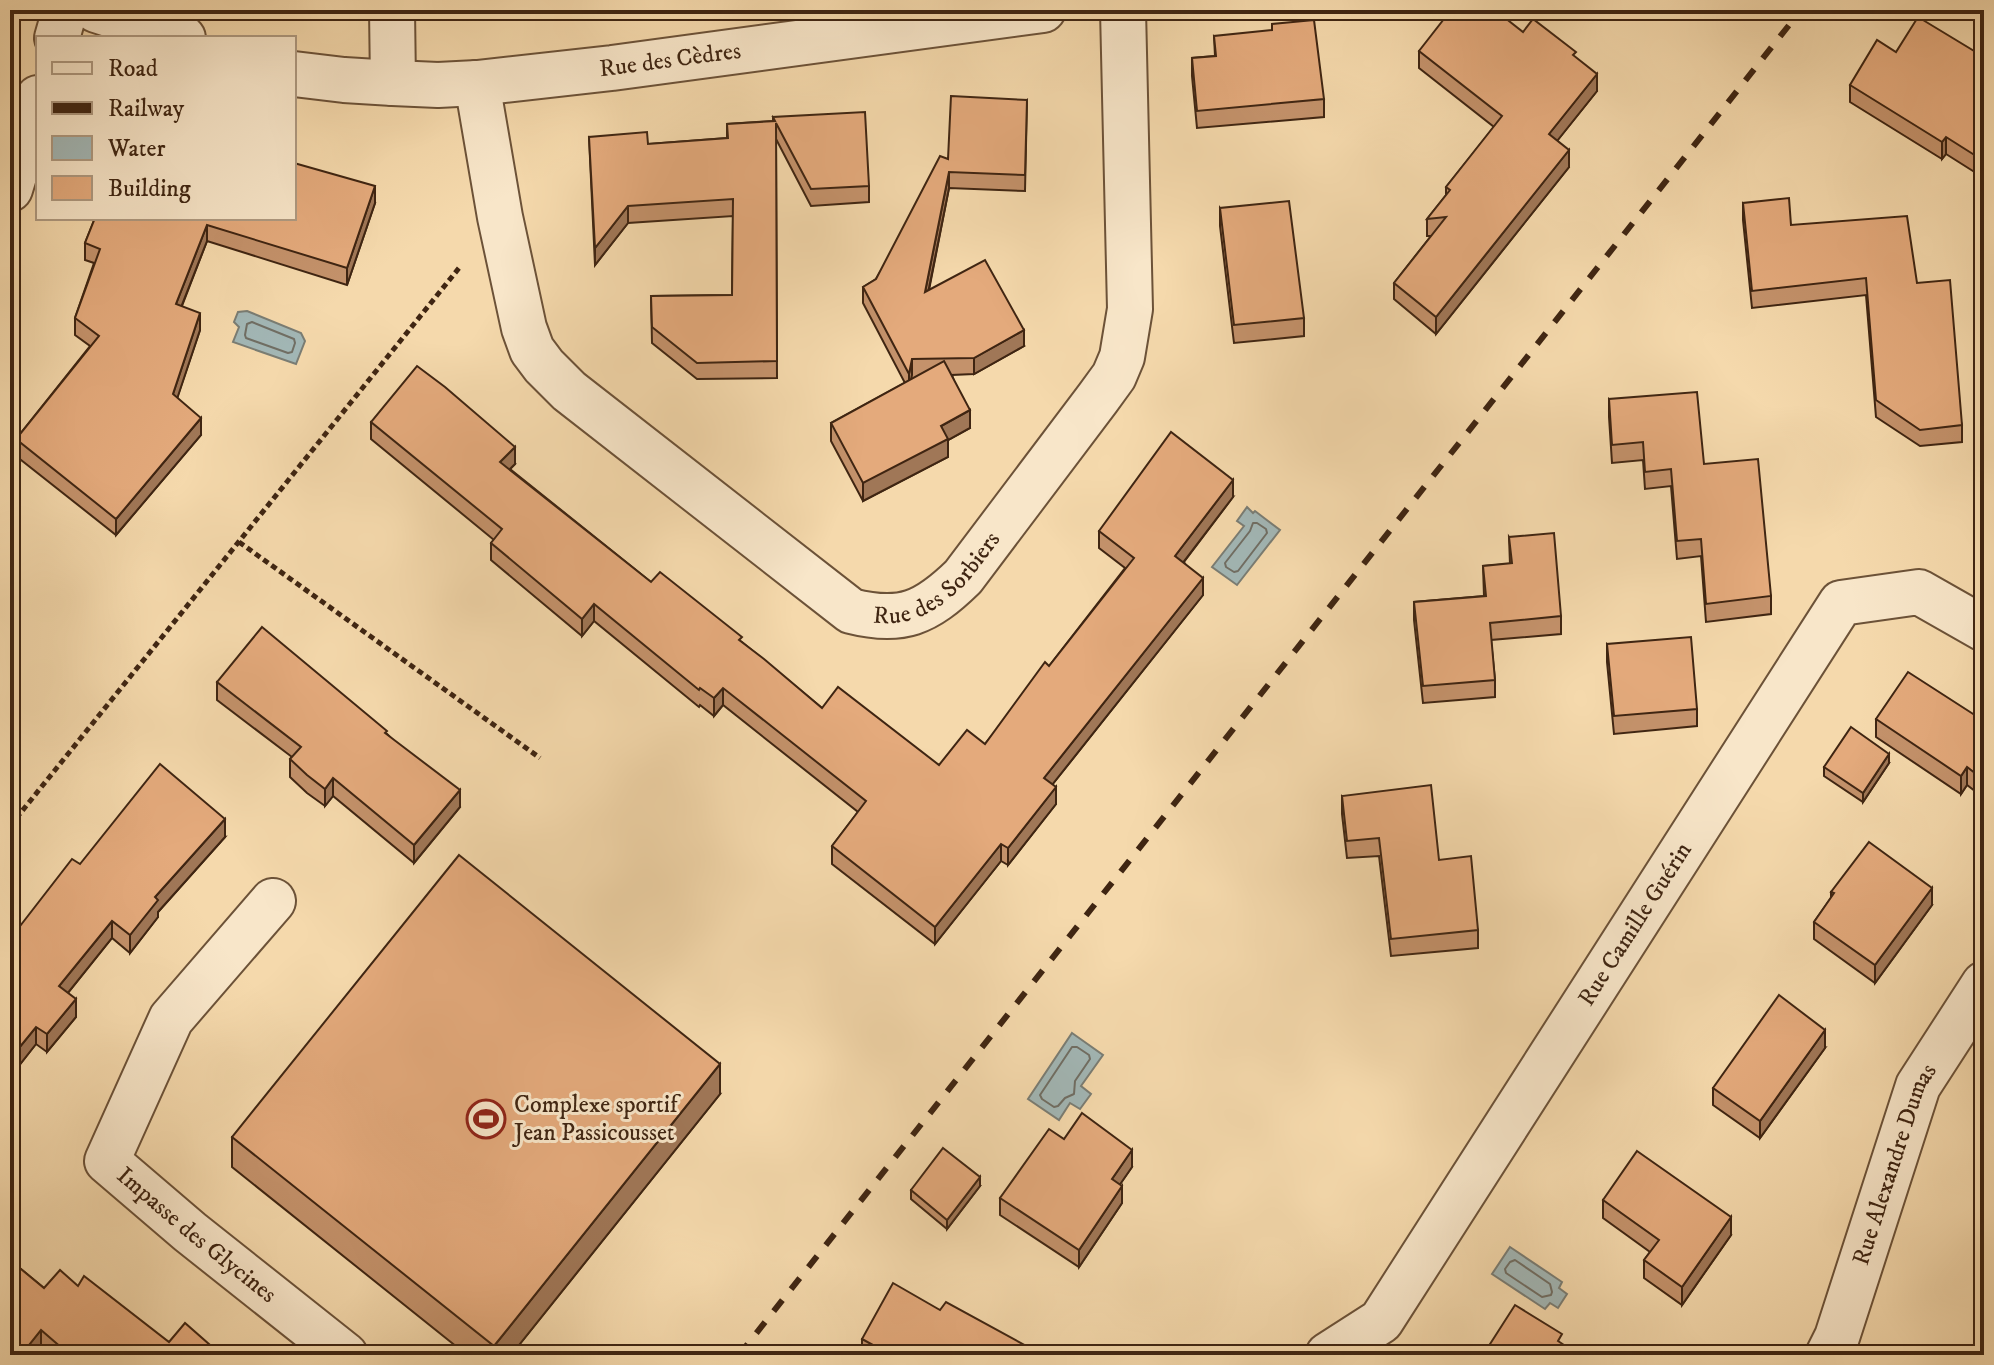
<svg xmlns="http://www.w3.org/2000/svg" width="1994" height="1365" viewBox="0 0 1994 1365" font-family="'IM FELL DW Pica',serif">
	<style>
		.water { fill: #a2b7b6; stroke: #7a7d74; stroke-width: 2 }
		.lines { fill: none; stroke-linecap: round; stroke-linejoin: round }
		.shore { stroke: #706e64; stroke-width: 2 }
		.street-casing { stroke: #6c5238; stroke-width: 48 }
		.path { stroke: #3f2512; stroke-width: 5; stroke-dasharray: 6 4; stroke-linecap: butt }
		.street { stroke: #f8e6c9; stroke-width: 44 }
		.rail { stroke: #3f2512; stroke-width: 6; stroke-dasharray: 14 14; stroke-linecap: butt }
		.wall { fill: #c4926b; stroke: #3f2512; stroke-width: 2 }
		.shaded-wall { fill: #a07757; stroke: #3f2512; stroke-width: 2 }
		.building { fill: #e4aa7c; stroke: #3f2512; stroke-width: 2 }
		.labels { text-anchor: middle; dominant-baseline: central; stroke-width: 6; stroke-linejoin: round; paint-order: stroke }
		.street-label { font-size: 24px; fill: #3f2512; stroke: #f8e6c9 }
		.poi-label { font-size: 24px; fill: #3f2512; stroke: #f8e6c9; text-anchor: start }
	</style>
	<rect width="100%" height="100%" fill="#f5d9ac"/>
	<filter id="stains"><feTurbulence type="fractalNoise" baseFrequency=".0025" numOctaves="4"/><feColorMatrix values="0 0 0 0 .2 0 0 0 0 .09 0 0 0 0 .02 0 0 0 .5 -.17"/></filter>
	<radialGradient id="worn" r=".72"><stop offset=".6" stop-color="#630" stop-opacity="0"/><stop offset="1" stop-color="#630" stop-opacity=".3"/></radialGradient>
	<g class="water">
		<polygon points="247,311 301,333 305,341 296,364 233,342 239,327 234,322 238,312"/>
		<polygon points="1247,507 1253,513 1255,511 1280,530 1237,585 1212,567 1244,526 1237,521"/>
		<polygon points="1072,1033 1103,1055 1081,1086 1091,1094 1080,1109 1070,1103 1059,1120 1028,1099"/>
		<polygon points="1510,1247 1562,1282 1559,1288 1567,1294 1558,1308 1550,1303 1545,1309 1492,1274"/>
	</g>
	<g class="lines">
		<g class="shore">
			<polygon points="252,322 294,339 295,343 292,352 288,353 246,338 245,335 247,324"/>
			<polygon points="1253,523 1257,523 1266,529 1267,533 1238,571 1234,572 1226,567 1225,563 1250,531"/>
			<polygon points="1072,1047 1077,1047 1089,1055 1090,1059 1075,1081 1074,1094 1065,1098 1058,1106 1054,1107 1042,1099 1040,1095"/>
			<polygon points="1515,1260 1550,1284 1552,1292 1551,1295 1542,1297 1506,1273 1505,1269 1510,1262"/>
		</g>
		<defs>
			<g id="street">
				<polyline points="96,10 183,38"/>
				<polyline points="392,10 393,83"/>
				<polyline points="57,38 65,10"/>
				<path id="s1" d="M294,74L344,80L393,83L438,85L477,83L612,68L1043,10"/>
				<path id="s2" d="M477,83L500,217L524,328L532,350L544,366L569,391L851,611C902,624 926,613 963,577L1098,398L1114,376L1122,357L1130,309L1123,10"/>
				<polyline points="10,189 38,98"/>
				<path id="s3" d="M273,901L171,1019L107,1161L190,1232L345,1355"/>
				<path id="s4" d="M1328,1355L1381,1321L1841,603L1919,592L1984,629"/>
				<path id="s5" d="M1828,1355L1837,1337L1918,1086L1984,984"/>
			</g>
		</defs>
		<use href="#street" class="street-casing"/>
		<g class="path">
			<polyline points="239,542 540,758"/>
			<polyline points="10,826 459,268"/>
		</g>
		<use href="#street" class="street"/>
		<polyline class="rail" points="739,1355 1801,10"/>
	</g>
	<g class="wall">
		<polygon points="1465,17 1523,32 1576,58 1597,91 1557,141 1569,167 1436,334 1394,299 1394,283 1431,236 1427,236 1427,219 1446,195 1446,187 1494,127 1419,68 1419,51"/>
		<polygon points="1214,36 1324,99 1324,117 1197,128 1192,76 1192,58 1215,56"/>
		<polygon points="1896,52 1984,57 1984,178 1946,154 1942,159 1850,102 1850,85"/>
		<polygon points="1027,100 1025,191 949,188 929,290 1024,346 974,374 952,375 970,428 948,440 948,457 863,501 831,441 831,423 905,383 863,303 863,287 876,279 948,159"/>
		<polygon points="773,117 869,186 869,202 811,206 776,139 777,378 697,379 652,343 651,296 732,295 733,216 628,223 595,265 589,137 648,144 727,138 727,124 773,121"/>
		<polygon points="375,203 347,285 207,241 182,306 200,330 177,398 201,435 116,535 16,456 16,439 90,346 75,335 75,318 94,263 85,260 85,243 95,218"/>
		<polygon points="1743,203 1917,283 1962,425 1962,442 1920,446 1876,417 1866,295 1752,308 1743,220"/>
		<polygon points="1220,208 1304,318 1304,336 1234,343 1220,226"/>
		<polygon points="1609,399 1704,464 1771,596 1771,614 1706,622 1701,556 1677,559 1671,486 1645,489 1643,460 1612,463 1609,417"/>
		<polygon points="371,422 515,464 510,469 651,582 742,642 822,708 939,765 985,744 1049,666 1125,568 1099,548 1099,531 1233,497 1184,562 1203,595 1052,785 1056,804 1008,865 1001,861 935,944 832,864 832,846 858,812 723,705 714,716 700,705 699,707 594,621 582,636 491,560 491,543 494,540 371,439"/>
		<polygon points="1509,537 1561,616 1561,634 1491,640 1495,680 1495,697 1423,703 1414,620 1414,602 1484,596 1483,566 1510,564"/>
		<polygon points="1607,644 1697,709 1697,726 1614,734 1607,662"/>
		<polygon points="217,682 387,734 460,807 414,863 333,796 325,806 307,793 290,777 290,759 292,757 217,700"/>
		<polygon points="1876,719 1984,721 1984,798 1967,785 1961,794 1876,737"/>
		<polygon points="1889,763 1863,802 1824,776 1824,767"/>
		<polygon points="1342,796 1439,860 1478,930 1478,948 1391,956 1379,856 1347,858 1342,814"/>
		<polygon points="225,837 158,912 158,917 130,953 112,938 68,993 76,1017 47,1052 36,1044 10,1077 10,939 80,864"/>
		<polygon points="1831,892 1932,905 1875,983 1814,939 1814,922 1831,898"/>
		<polygon points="1825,1048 1760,1138 1713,1105 1713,1088"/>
		<polygon points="720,1094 511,1355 467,1355 232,1167 232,1137"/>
		<polygon points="1064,1139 1132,1167 1120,1184 1122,1203 1079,1267 1000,1215 1000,1198"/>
		<polygon points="980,1186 947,1229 911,1199 911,1190"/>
		<polygon points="1603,1200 1731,1235 1682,1305 1644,1278 1644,1260 1650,1252 1603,1218"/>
		<polygon points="10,1260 44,1288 78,1286 169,1342 218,1355 49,1355 41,1348 35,1355 10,1355"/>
		<polygon points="940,1310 1041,1355 862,1355 862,1339"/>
	</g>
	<g class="shaded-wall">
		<polygon points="1597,74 1597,91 1549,151 1549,134"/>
		<polygon points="1946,137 1946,154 1942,159 1942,142"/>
		<polygon points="1569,150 1569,167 1436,334 1436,317"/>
		<polygon points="949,172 949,188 925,308 925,292"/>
		<polygon points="375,186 375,203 347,285 347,268"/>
		<polygon points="628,206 628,223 595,265 595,248"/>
		<polygon points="207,225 207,241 176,320 176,304"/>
		<polygon points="200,313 200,330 173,411 173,394"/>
		<polygon points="1024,330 1024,346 974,374 974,358"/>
		<polygon points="912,359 912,375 909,390 909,374"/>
		<polygon points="970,410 970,428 948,440 948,457 863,501 863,483 941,426"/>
		<polygon points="201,418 201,435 116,535 116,519"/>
		<polygon points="515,447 515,464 500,479 500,462"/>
		<polygon points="1233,480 1233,497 1175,573 1175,556"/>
		<polygon points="17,567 17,585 10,593 10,576"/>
		<polygon points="1203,578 1203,595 1044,795 1044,778"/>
		<polygon points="594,604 594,621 582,636 582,619"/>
		<polygon points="13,640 13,658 10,661 10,644"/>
		<polygon points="723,688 723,705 714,716 714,698"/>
		<polygon points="1889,754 1889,763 1863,802 1863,793"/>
		<polygon points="1967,767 1967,785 1961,794 1961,776"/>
		<polygon points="333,778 333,796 325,806 325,789"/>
		<polygon points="1056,787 1056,804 1008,865 1008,848"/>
		<polygon points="460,790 460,807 414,863 414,845"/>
		<polygon points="225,819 225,837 158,912 158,917 130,953 130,935 155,897"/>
		<polygon points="1001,844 1001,861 935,944 935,927"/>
		<polygon points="1932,888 1932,905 1875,983 1875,965"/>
		<polygon points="112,921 112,938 59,1004 59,986"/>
		<polygon points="76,999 76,1017 47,1052 47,1034"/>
		<polygon points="36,1027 36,1044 10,1077 10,1059"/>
		<polygon points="1825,1030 1825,1048 1760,1138 1760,1121"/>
		<polygon points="720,1064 720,1094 511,1355 494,1355 494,1346"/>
		<polygon points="1132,1150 1132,1167 1112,1196 1112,1179"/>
		<polygon points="980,1177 980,1186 947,1229 947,1220"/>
		<polygon points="1122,1186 1122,1203 1079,1267 1079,1250"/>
		<polygon points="1731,1217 1731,1235 1682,1305 1682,1287"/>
		<polygon points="41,1330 41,1348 35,1355 21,1355"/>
	</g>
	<g class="building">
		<polygon points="1451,10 1456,10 1465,17 1471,10 1495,10 1523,32 1533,19 1576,52 1573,55 1597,74 1549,134 1569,150 1436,317 1394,283 1446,217 1427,219 1450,190 1446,187 1502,116 1419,51"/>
		<polygon points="1918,17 1984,57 1984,161 1946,137 1942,142 1850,85 1877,40 1896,52"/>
		<polygon points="1314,20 1324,99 1197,111 1192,58 1216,56 1214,36 1272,30 1272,24"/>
		<polygon points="951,96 1027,100 1025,175 949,172 925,292 985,260 1024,330 974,358 912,359 909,374 863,287 876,279 940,156 948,159"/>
		<polygon points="865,112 869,186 811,189 776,123 777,361 697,363 652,327 651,296 732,295 733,199 628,206 595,248 589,137 647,132 648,144 728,138 727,124 775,121 773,117"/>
		<polygon points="294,163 375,186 347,268 207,225 176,304 200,313 173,394 201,418 116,519 16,439 99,336 75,318 100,249 85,243 95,218 294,218"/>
		<polygon points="1789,198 1791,225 1907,216 1917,283 1950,280 1962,425 1920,430 1876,400 1866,278 1752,291 1743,203"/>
		<polygon points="1289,201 1304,318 1234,325 1220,208"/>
		<polygon points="944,361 970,410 941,426 948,439 863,483 831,423"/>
		<polygon points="417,366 445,387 515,447 500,462 651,582 660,572 742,637 739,640 764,659 822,708 838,687 939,765 967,730 985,744 1045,662 1049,666 1134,558 1099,531 1171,432 1233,480 1175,556 1203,578 1044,778 1056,787 1008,848 1001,844 935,927 832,846 866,801 723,688 714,698 700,688 699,690 594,604 582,619 491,543 502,529 371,422"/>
		<polygon points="1697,392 1704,464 1758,459 1771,596 1706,604 1701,539 1677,541 1671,469 1645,472 1643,442 1612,445 1609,399"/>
		<polygon points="1554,533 1561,616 1490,623 1495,680 1423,686 1414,602 1486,596 1483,566 1512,563 1509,537"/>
		<polygon points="10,562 17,567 10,576"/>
		<polygon points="262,627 387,731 385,733 460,790 414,845 333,778 325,789 307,775 290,759 301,747 217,682"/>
		<polygon points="1691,637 1697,709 1614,716 1607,644"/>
		<polygon points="1908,672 1984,721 1984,780 1967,767 1961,776 1876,719"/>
		<polygon points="1851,727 1889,754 1863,793 1824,767"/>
		<polygon points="160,764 225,819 155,897 158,900 130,935 112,921 59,986 76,999 47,1034 36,1027 10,1059 10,939 72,859 80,864"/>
		<polygon points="1431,785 1439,860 1471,856 1478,930 1391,939 1379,838 1347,841 1342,796"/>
		<polygon points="1869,842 1932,888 1875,965 1814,922 1834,893 1831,892"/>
		<polygon points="459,855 720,1064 494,1346 232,1137"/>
		<polygon points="1779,995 1825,1030 1760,1121 1713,1088"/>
		<polygon points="1082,1113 1132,1150 1112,1179 1122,1186 1079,1250 1000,1198 1049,1129 1064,1139"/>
		<polygon points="943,1148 980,1177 947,1220 911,1190"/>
		<polygon points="1637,1151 1731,1217 1682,1287 1644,1260 1659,1240 1603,1200"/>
		<polygon points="10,1260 44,1288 60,1270 78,1286 84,1276 169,1342 185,1323 218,1352 216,1355 70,1355 41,1330 21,1355 18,1355 10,1348"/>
		<polygon points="893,1283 940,1310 946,1302 1041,1354 891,1355 862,1339"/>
		<polygon points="1515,1305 1562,1334 1558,1341 1579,1355 1483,1355"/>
	</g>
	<defs>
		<symbol id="stadium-ring" viewBox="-11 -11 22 22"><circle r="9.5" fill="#f8e6c9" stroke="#8f2418" stroke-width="1.5"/><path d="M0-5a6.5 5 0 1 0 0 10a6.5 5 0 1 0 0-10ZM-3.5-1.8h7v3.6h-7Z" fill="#8f2418"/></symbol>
	</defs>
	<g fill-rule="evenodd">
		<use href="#stadium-ring" x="464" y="1097" width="44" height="44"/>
	</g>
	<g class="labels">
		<g class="street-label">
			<text stroke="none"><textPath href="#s1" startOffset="378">Rue des Cèdres</textPath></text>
			<text stroke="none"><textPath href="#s2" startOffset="786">Rue des Sorbiers</textPath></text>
			<text stroke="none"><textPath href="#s4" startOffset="534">Rue Camille Guérin</textPath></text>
			<text stroke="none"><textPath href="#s5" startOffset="202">Rue Alexandre Dumas</textPath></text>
			<text stroke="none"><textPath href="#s3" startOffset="428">Impasse des Glycines</textPath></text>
		</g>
		<g class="poi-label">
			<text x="514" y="1105">Complexe sportif<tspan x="514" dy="28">Jean Passicousset</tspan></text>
		</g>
	</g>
	<rect width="1994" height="1365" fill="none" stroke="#f5d9ac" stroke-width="40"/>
	<rect x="12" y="12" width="1970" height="1341" fill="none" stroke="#3f2512" stroke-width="4"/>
	<rect x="20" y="20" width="1954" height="1325" fill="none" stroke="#3f2512" stroke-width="2"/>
	<rect x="36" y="36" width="260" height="184" fill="#f8e6c9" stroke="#ae9980" stroke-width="2"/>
	<rect x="52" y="62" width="40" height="12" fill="#f8e6c9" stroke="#ae9980" stroke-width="2"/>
	<text x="108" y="76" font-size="24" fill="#3f2512">Road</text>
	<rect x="52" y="102" width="40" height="12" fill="#3f2512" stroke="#ae9980" stroke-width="2"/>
	<text x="108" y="116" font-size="24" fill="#3f2512">Railway</text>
	<rect x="52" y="136" width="40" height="24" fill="#a2b7b6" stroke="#ae9980" stroke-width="2"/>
	<text x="108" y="156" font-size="24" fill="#3f2512">Water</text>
	<rect x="52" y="176" width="40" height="24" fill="#e4aa7c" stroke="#ae9980" stroke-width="2"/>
	<text x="108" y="196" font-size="24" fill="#3f2512">Building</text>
	<rect width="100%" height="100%" filter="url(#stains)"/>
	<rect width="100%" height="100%" fill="url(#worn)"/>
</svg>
